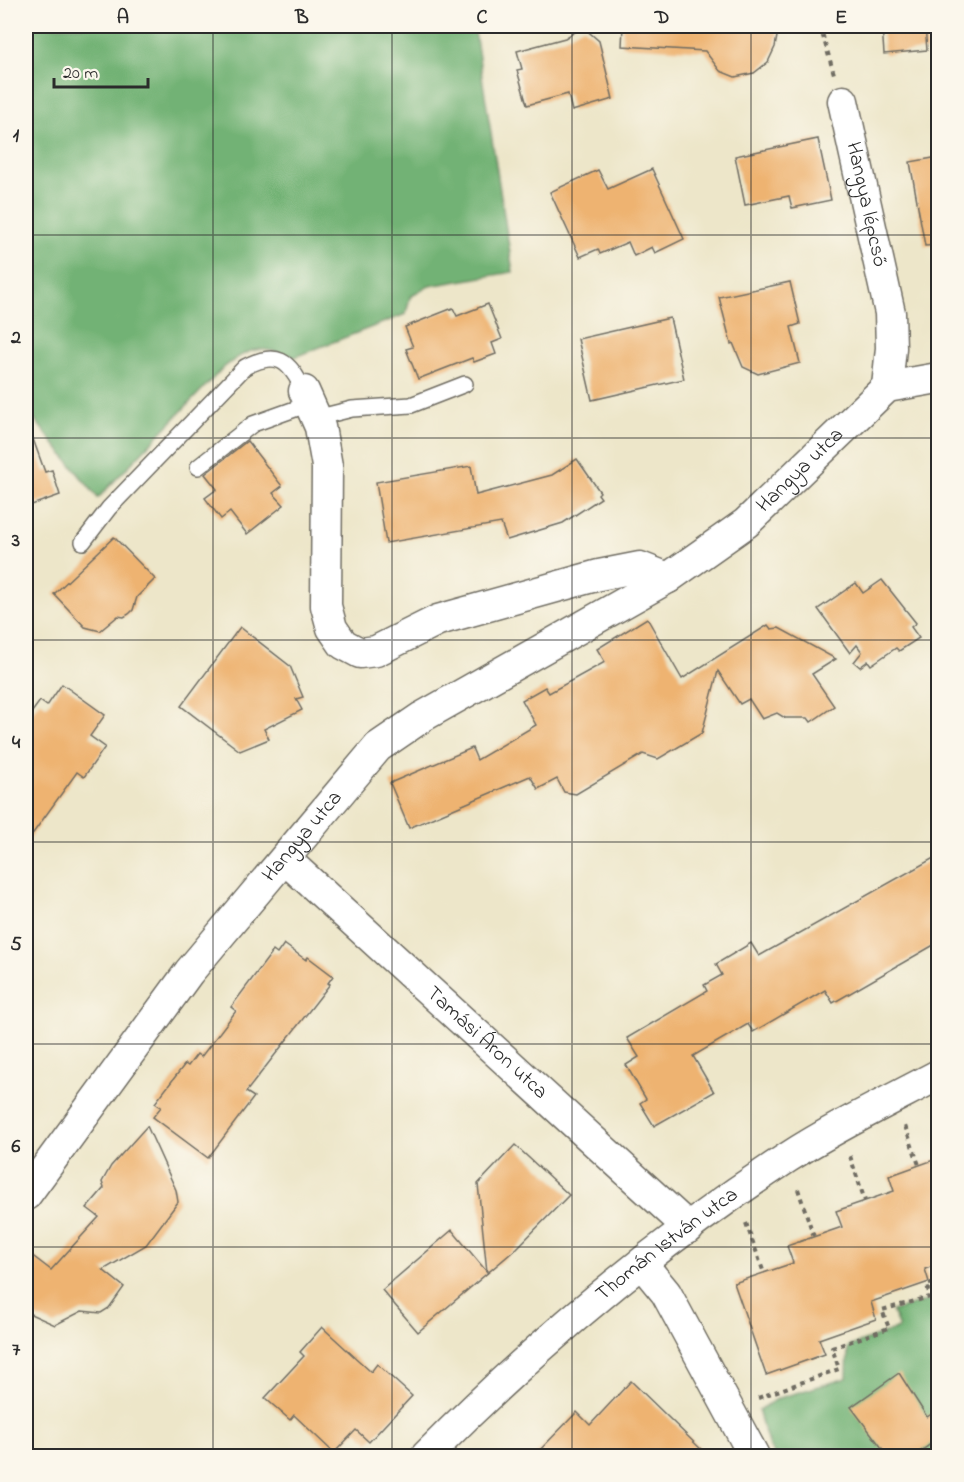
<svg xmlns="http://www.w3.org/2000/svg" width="964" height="1482" viewBox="0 0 964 1482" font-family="'Indie Flower',sans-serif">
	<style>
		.forest { fill: #72b274; stroke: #4e6e50; stroke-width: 1.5 }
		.building { fill: #eeb371 }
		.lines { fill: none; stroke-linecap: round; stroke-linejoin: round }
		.service-casing { stroke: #6f6c62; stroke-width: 18 }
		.minor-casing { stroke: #6f6c62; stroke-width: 33 }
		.path { stroke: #6f6c62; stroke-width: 4; stroke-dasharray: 4.5 4.5; stroke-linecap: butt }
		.service { stroke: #fff; stroke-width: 15 }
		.minor { stroke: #fff; stroke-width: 30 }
		.grid { fill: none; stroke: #2b2b2b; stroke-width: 1.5; stroke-opacity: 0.55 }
		.labels { text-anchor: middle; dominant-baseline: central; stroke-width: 4.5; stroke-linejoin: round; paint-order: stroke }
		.street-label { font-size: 21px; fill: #2b2b2b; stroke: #fbf7ec }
		.neatline { fill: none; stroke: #2b2b2b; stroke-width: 2 }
		.grid-label { font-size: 20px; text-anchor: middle; font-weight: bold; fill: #2b2b2b }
	</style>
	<rect width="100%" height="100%" fill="#fbf7ec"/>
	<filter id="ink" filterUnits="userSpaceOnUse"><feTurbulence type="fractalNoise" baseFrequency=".0167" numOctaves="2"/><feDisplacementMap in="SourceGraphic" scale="12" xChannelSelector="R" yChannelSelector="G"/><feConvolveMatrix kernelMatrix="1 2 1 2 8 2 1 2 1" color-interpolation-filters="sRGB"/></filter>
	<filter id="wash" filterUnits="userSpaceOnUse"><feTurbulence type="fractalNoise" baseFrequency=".008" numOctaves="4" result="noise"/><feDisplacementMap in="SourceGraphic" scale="24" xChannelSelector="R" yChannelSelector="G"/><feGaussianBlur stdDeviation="1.35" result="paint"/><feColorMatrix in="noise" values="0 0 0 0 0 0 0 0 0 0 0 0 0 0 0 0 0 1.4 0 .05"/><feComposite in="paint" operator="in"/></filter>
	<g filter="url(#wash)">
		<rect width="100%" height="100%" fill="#ede6c9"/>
		<g class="forest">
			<path d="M26,26H474L513,272L429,286L410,297L406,314L292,358C260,344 249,347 222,369L98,498L26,409Z"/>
			<polygon points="938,1286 938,1456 776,1456 769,1447 758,1410 779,1398 847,1378 848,1347 899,1328 892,1311 937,1298 935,1287"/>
		</g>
		<g id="blocks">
			<g class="building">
				<polygon points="623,26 768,26 768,30 778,31 775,47 768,62 754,73 735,77 720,71 705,51 622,46"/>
				<polygon points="882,26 925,26 927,50 884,54"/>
				<polygon points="583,27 599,41 613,99 572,111 568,94 527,105 517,70 522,69 517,51 565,38"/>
				<polygon points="818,139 831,200 792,208 789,196 745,205 735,156"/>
				<polygon points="939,157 939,245 925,246 910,162"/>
				<polygon points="652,169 684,239 655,253 652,247 634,256 628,242 600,254 598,249 580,257 550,192 598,170 608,189"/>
				<polygon points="790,282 800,324 791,327 800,363 758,374 743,367 733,343 731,344 719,297"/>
				<polygon points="488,304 502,339 492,343 496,354 474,362 472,358 418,379 406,349 413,347 405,327 453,308 457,316"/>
				<polygon points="670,318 684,379 592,400 578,339"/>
				<polygon points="26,428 29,428 45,472 52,470 60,495 26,507"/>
				<polygon points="247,441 282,486 273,493 284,505 247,534 230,512 221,519 205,498 217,489 205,474"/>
				<polygon points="577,459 600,492 598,494 601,498 563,523 507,540 501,523 386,543 376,482 471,466 476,495 552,475"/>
				<polygon points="114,537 155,579 137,597 133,610 129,614 124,617 118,616 100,631 85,627 54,594"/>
				<polygon points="882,580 916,623 911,627 919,638 899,651 896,648 871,665 868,661 860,667 854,662 862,652 857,645 850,653 818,609 856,583 863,593"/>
				<polygon points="647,618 682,679 768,625 771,629 779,628 836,659 812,674 834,706 811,722 808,718 785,718 777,713 762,719 749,699 740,704 718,671 702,733 658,759 643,754 576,794 564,792 557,779 538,789 530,776 409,828 390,783 472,748 477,760 536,725 522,700 545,687 549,693 605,662 597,649"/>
				<polygon points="240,627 290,666 303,697 296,699 302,710 264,729 269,739 240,751 181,706"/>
				<polygon points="62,684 105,715 90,736 105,747 84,777 77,772 26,843 26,720 40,701 47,706"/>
				<polygon points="939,855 939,942 833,1003 825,990 753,1032 748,1024 693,1056 714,1092 654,1126 640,1103 646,1099 626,1065 639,1057 627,1038 707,991 704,985 722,975 716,964 751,943 759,956"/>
				<polygon points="284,944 306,960 308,957 333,976 328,983 330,984 246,1092 254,1097 208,1158 153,1117 161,1107 155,1103 185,1064 188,1066 197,1054 201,1057 236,1011 231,1007 273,951 277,954"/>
				<polygon points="147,1126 176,1190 178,1202 146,1245 103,1270 124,1287 109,1308 101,1313 82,1311 55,1325 26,1312 26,1251 51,1270 99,1217 87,1208 104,1188 102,1182 111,1166"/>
				<polygon points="515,1145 569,1195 517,1248 418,1332 382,1290 452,1230 487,1272 478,1184"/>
				<polygon points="939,1158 939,1264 925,1269 929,1282 871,1302 876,1319 819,1339 825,1354 766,1375 734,1283 793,1263 787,1246 842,1227 836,1211 894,1191 889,1176"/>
				<polygon points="322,1327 371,1372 377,1364 412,1396 369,1442 356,1430 334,1453 294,1415 290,1420 265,1398 304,1356 300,1352"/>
				<polygon points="899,1373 927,1417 939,1409 939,1438 914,1456 888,1456 851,1407"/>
				<polygon points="631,1381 708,1456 534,1456 577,1412 590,1425"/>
			</g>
		</g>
	</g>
	<g filter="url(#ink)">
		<use href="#blocks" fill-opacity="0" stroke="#6f6c62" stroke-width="1.5"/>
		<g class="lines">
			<defs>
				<g id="service">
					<polyline points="316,418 352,409 411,405 465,384"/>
					<polyline points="198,467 253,424 309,404"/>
					<path d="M83,542L109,508L245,367C277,350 289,360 304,391"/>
				</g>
				<g id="minor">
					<path id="s1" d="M843,101L890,313L891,348L887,387"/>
					<polyline points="304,391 320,427 327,466 326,606 332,628 343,644 360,653 376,651 438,620 599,575 640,567 668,578"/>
					<path id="s2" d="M285,859L689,1228"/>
					<path id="s3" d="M26,1195L189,972L378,747L422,717L668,578L746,523L887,387L938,378"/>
					<polyline points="643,1265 666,1293 754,1456"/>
					<path id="s4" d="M426,1456C534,1347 658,1242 787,1158C835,1127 887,1102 938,1075"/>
				</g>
			</defs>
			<use href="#service" class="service-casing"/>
			<use href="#minor" class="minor-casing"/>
			<g class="path">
				<polyline points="820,26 834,74"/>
				<polyline points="905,1126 919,1165"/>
				<polyline points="850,1156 865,1201"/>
				<polyline points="798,1189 814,1237"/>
				<polyline points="746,1223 764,1273"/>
				<polyline points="758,1398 839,1369 832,1348 889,1328 882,1310 930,1297 927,1285 938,1281"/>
			</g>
			<use href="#service" class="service"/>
			<use href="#minor" class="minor"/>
		</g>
	</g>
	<path class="grid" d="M213,26V1456M392,26V1456M572,26V1456M751,26V1456M26,235H938M26,438H938M26,640H938M26,842H938M26,1044H938M26,1247H938"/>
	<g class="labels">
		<g class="street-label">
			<text stroke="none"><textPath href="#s1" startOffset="106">Hangya lépcső</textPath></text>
			<text stroke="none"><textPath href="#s3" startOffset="1077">Hangya utca</textPath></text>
			<text stroke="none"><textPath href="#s3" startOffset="453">Hangya utca</textPath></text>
			<text stroke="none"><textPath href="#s2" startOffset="273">Tamási Áron utca</textPath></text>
			<text stroke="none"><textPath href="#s4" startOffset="321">Thomán István utca</textPath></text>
		</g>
	</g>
	<rect width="964" height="1482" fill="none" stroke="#fbf7ec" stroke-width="66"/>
	<path d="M54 78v9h94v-9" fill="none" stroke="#2b2b2b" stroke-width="3"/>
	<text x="63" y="78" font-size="18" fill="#2b2b2b" stroke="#fbf7ec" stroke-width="4.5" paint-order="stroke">20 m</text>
	<rect x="33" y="33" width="898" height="1416" class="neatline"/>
	<g class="grid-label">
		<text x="123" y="23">A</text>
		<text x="302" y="23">B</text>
		<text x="482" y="23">C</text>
		<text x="662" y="23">D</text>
		<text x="841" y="23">E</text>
		<text x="16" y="141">1</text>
		<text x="16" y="343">2</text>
		<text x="16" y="546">3</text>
		<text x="16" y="748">4</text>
		<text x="16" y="950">5</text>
		<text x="16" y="1152">6</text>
		<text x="16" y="1355">7</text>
	</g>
</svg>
